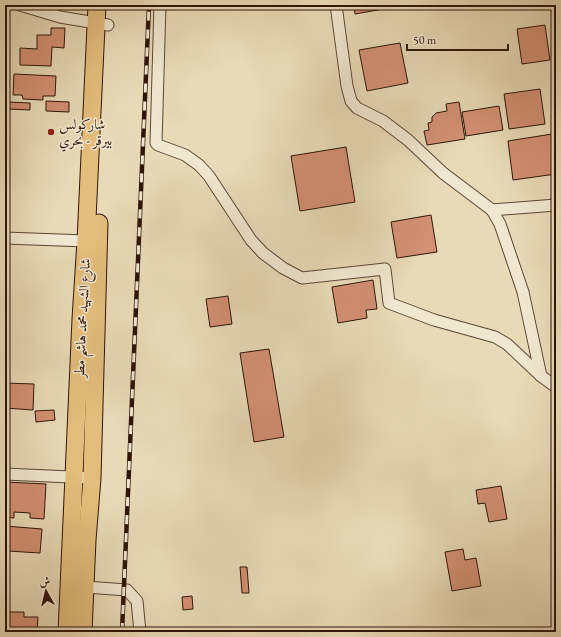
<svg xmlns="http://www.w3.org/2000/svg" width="561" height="637" viewBox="0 0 561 637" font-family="'EB Garamond',Amiri,serif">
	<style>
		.building { fill: #d39073; stroke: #2e150a }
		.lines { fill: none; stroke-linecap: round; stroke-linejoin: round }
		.street-casing { stroke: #5c4635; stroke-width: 13 }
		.primary-casing { stroke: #2e150a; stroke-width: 19 }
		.street { stroke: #f0e7d0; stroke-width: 11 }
		.primary { stroke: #e4bd7c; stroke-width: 17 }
		.rail-casing { stroke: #2e150a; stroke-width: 4.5 }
		.rail { stroke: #f0e7d0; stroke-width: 3; stroke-dasharray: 9; stroke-linecap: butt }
		.poi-dot { fill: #8f2418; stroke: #f0e7d0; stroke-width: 1.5 }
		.labels { text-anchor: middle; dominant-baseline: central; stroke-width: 3; stroke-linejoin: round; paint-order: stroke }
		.poi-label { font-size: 14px; fill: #2e150a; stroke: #f0e7d0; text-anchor: start }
		.street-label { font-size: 14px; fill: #2e150a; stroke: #f0e7d0 }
	</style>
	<rect width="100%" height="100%" fill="#e8dab7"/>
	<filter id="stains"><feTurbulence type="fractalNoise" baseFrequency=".005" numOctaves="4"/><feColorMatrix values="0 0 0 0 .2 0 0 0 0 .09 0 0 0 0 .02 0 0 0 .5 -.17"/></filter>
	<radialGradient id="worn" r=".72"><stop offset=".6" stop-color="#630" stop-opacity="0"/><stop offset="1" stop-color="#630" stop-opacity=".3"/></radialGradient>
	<g class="building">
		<polygon points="354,5 395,5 395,7 355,14"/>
		<polygon points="399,5 429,5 400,9"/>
		<polygon points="545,25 550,60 522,64 517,29"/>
		<polygon points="51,28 65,28 64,48 52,47 51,66 20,65 20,48 37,49 37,35 51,35"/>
		<polygon points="5,37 9,38 8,63 5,63"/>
		<polygon points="400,43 408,83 367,91 359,50"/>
		<polygon points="14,74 56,76 55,96 43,96 43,100 23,99 22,95 13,95"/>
		<polygon points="540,89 545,124 509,129 504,94"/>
		<polygon points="46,101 69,102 69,112 46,111"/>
		<polygon points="8,102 30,103 30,110 8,109"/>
		<polygon points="459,102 465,139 427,145 424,131 429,130 428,123 432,122 432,117 436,113 447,111 446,104"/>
		<polygon points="499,106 503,130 466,136 462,112"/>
		<polygon points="552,134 556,174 513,180 508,141"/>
		<polygon points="346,147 355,202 300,211 291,156"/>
		<polygon points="431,215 437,252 397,258 391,222"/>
		<polygon points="373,280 377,309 366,310 367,318 338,323 332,287"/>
		<polygon points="228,296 232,324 210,327 206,299"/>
		<polygon points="269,349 284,437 254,442 240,353"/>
		<polygon points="5,383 34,384 33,410 5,408"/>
		<polygon points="54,410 55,420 36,422 35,411"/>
		<polygon points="5,482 46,484 44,519 30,518 30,513 14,512 14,518 5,517"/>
		<polygon points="501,486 507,519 489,522 485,503 478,504 476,490"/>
		<polygon points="5,526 42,529 40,553 8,551 7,556 5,555"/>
		<polygon points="463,549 465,560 476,558 481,586 452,591 445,552"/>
		<polygon points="240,567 247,567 249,593 242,593"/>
		<polygon points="192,596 193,609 183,610 182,597"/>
		<polygon points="5,612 24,612 24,617 38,617 37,632 5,632"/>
	</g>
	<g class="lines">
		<defs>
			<g id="street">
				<polyline points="20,5 60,17 108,25"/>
				<polyline points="160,5 156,143 158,145 185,155 199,165 209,176 251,240 263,253 283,268 302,278 385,269 389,303 434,320 495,337 507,344 541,376 556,387"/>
				<polyline points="336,5 347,86 351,101 357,108 383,121 408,140 443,173 492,210 500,224 523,292 541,376"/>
				<polyline points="492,210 556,205"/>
				<polyline points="5,238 86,241"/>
				<polyline points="5,474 92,478"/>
				<polyline points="85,587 127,590 137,601 140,632"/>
			</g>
			<g id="primary">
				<polyline points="67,632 81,319 86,241 97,5"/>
				<polyline points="83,632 87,540 92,478 99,223"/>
			</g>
		</defs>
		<use href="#street" class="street-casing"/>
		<use href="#primary" class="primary-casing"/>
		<use href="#street" class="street"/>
		<use href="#primary" class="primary"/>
		<defs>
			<polyline id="rail" points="122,632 149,5"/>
		</defs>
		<use href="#rail" class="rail-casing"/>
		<use href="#rail" class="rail"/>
	</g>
	<circle class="poi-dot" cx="51" cy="132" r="4"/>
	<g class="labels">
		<g class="poi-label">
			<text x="59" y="124">شاركولس<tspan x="59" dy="16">بيرقر - بحري</tspan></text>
		</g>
		<g class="street-label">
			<text transform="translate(82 318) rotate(-87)">شارع الشهيد محمد هاشم مطر</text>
		</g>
	</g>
	<rect width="561" height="637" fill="none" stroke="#e8dab7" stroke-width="20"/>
	<rect x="6" y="6" width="549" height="625" fill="none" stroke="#2e150a" stroke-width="2"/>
	<rect x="10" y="10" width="541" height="617" fill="none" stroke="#2e150a"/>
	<g transform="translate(46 591) rotate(352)" stroke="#f0e7d0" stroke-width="3" paint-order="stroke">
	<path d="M0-3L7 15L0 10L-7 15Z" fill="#2e150a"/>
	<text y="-6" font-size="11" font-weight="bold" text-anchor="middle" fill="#2e150a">ش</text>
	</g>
	<path d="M407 44v6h101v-6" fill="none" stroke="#2e150a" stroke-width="2"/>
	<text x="413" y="44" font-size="12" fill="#2e150a" stroke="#f0e7d0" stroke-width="3" paint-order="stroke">50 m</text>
	<rect width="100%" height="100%" filter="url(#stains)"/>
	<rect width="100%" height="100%" fill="url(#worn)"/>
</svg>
